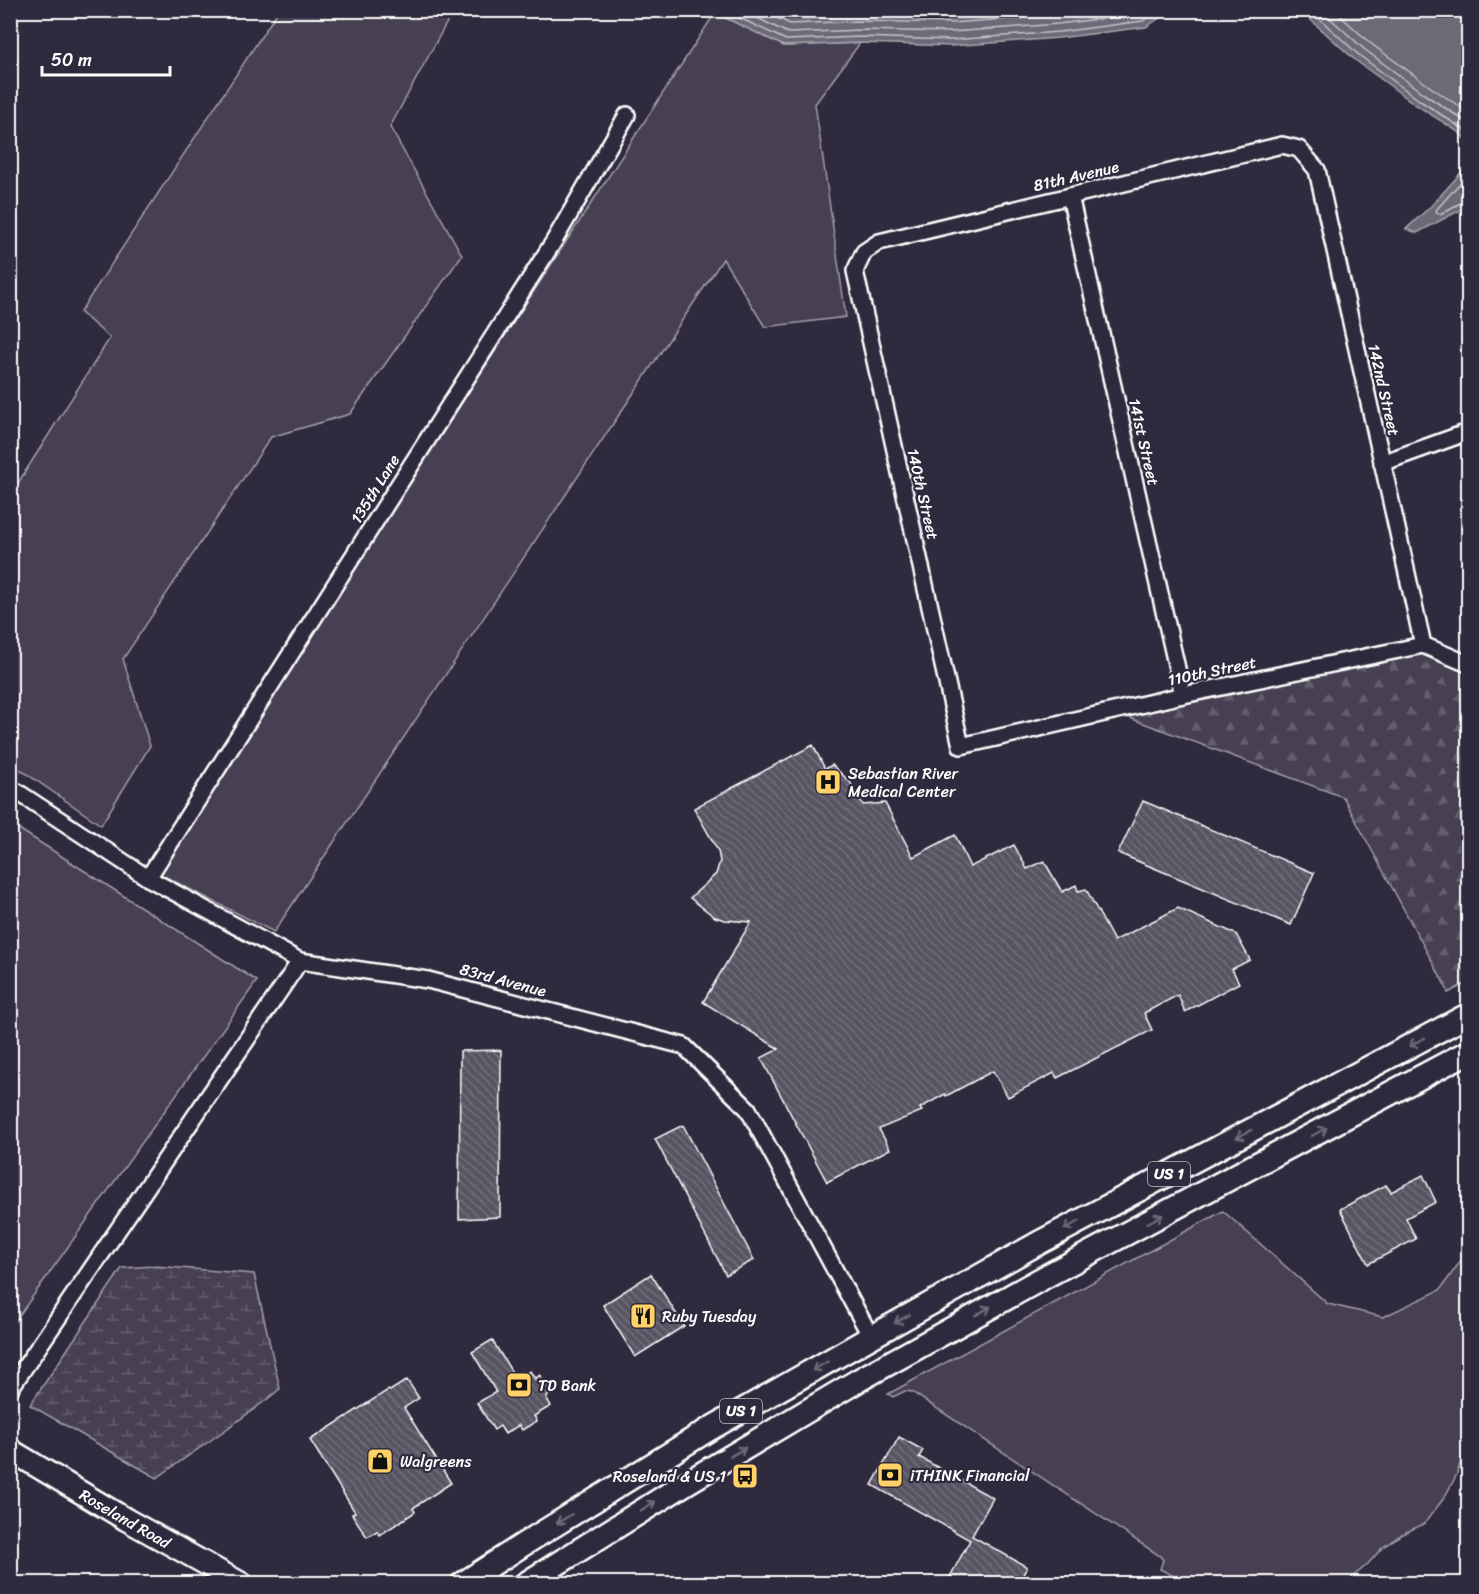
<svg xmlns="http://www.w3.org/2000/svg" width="1479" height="1594" viewBox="0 0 1479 1594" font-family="Sriracha,sans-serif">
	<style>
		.green { fill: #464152; stroke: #a2a0a8; stroke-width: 1.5 }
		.forest { fill: url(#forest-firs); stroke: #a2a0a8; stroke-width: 1.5 }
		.wetland { fill: url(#wetland-marsh); stroke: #a2a0a8; stroke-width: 1.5 }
		.water { fill: #6d6a77; stroke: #a7a6ad; stroke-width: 1.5 }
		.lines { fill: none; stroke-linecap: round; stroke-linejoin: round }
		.shore { stroke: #c5c3c9; stroke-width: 1.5 }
		.building { fill: url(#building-back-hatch); stroke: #fff; stroke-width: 1.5 }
		.minor-casing { stroke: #fff; stroke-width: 20 }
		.secondary-casing { stroke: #fff; stroke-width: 26 }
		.primary-casing { stroke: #fff; stroke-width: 27 }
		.minor { stroke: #2f2a3d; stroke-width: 15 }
		.secondary { stroke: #2f2a3d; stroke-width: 21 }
		.primary { stroke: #2f2a3d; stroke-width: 22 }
		.oneway { stroke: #6d6a77 }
		.labels { text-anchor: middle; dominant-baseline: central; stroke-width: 4.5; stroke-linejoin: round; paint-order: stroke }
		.shield { fill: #2f2a3d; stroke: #c1bfc5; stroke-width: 1.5 }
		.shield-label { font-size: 15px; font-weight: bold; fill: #fff }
		.street-label { font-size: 16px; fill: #fff; stroke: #2f2a3d }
		.poi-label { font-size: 16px; fill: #fff; stroke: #2f2a3d; text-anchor: start }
	</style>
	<defs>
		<pattern id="forest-firs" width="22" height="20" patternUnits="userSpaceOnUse" patternTransform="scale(1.5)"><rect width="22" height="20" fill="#464152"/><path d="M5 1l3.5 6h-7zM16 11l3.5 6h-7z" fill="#625e6c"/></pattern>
		<pattern id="wetland-marsh" width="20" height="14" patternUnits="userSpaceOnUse" patternTransform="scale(1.5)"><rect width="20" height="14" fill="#464152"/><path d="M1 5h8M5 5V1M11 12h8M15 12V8" fill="none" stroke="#625e6c"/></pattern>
		<pattern id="building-back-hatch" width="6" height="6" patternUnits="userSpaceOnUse" patternTransform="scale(1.5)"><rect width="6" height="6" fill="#595564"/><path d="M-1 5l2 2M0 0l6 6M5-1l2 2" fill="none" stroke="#726e7b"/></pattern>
	</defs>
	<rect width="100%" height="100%" fill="#2f2a3d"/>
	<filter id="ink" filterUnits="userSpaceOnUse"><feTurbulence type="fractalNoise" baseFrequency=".0167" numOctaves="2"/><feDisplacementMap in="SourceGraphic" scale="12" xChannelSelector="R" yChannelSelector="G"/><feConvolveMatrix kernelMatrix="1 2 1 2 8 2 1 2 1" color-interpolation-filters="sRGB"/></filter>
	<g filter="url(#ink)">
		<g class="green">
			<polygon points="278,11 453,11 390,127 462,255 350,414 271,437 123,659 150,746 101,825 11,763 11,494 110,338 80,312"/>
			<polygon points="715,13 784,46 860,43 815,104 846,317 765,327 723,259 274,932 156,872"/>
			<polygon points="11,824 257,981 11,1327"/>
			<polygon points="1223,1211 1328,1304 1383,1317 1440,1290 1462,1259 1468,1255 1468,1443 1466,1446 1456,1476 1444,1498 1424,1524 1402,1534 1382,1548 1367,1565 1345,1583 1186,1583 1184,1581 1160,1569 1163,1560 1160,1556 912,1392 905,1391 893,1397 888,1394"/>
		</g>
		<polygon class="forest" points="1416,644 1468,667 1468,982 1448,993 1447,989 1343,797 1124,716 1156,703"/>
		<path class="wetland" d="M155,1266L254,1274L280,1389C241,1421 198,1448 157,1478L30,1405L122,1268Z"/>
		<g class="water">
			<polygon points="711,11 1170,11 1146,27 1059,38 951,46 860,43 784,46"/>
			<polygon points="1301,11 1468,11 1468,143 1460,133 1416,105 1355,60"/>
			<polygon points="1468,165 1468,206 1417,233 1406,229 1431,206"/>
		</g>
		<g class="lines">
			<g class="shore">
				<polyline points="723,10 786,40 860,37 951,40 1059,32 1143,21 1159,10"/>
				<polyline points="741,10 788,33 860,30 951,32 1058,24 1140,14 1146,10"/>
				<polyline points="761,10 790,24 860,21 951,23 1057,15 1095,10"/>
				<polyline points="1310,10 1359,55 1419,100 1463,129 1468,134"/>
				<polyline points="1321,10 1364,49 1424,94 1468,123"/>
				<polyline points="1334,10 1370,43 1429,86 1468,112"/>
				<polyline points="1468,174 1437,209 1436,212 1440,214 1464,201 1468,201"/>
			</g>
		</g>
		<g class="building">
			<polygon points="813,745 825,769 832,765 850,782 863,805 885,803 913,857 955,835 970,867 1014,845 1027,869 1044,861 1062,892 1076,885 1078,891 1086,889 1114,941 1178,908 1236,934 1250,960 1232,969 1239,983 1185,1012 1178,995 1144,1013 1152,1030 1057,1078 1054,1073 1008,1097 993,1071 946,1096 945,1094 920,1108 922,1111 879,1129 890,1149 827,1182 761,1058 779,1049 703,1002 751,922 725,920 715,917 690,898 716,874 720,861 718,851 694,808"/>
			<polygon points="1143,801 1314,873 1291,925 1118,853"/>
			<polygon points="501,1050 500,1217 459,1219 460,1051"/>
			<polygon points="683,1125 754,1260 726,1275 655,1139"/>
			<polygon points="1423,1175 1436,1202 1406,1218 1416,1239 1368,1264 1340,1209 1386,1185 1391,1192"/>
			<polygon points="651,1274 684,1326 635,1357 603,1305"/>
			<polygon points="492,1340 516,1379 530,1371 535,1379 540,1375 551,1394 546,1397 551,1406 534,1416 537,1421 522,1430 519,1425 505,1434 500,1426 494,1430 477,1403 496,1392 472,1352"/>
			<polygon points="407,1380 419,1398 404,1408 451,1483 413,1508 415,1512 380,1535 377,1531 367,1537 352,1514 355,1512 310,1440 388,1390 390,1391"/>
			<polygon points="899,1437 923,1450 919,1457 993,1498 972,1536 1027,1567 1018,1584 946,1584 970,1540 872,1485"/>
		</g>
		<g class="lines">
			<defs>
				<g id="minor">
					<polyline points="1070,196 1183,695"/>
					<polyline points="1382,463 1468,432"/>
					<polyline points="1423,645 1317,170 1299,149 1282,145 879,242 864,252 855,271 961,746 1183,695 1423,645 1468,664"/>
					<polyline points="10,787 148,878 300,961 428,980 684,1046 748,1109 871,1337"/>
					<polyline points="148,878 554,241 627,115"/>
					<polyline points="10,1389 300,961"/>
				</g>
				<g id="secondary">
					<path id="s1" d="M10,1450L127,1520L242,1584"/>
				</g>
				<g id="primary">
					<polyline points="462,1584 524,1544 708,1430 871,1337 1035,1245 1468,1015"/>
					<polyline points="525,1584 688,1482 859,1380 1052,1273 1468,1052"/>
				</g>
			</defs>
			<use href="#minor" class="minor-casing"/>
			<use href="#secondary" class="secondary-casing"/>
			<use href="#primary" class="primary-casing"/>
			<use href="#minor" class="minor"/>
			<use href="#secondary" class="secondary"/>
			<use href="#primary" class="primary"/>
		</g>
		<defs><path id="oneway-shaft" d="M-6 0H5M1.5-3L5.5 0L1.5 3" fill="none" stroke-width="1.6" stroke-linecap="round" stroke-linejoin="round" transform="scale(1.5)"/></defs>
		<g class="oneway">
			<use href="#oneway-shaft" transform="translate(1417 1042) rotate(152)"/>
			<use href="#oneway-shaft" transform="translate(1319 1132) rotate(-28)"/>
			<use href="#oneway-shaft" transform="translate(1244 1134) rotate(152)"/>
			<use href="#oneway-shaft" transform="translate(1155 1219) rotate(-28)"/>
			<use href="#oneway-shaft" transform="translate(1072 1225) rotate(152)"/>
			<use href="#oneway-shaft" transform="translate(983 1311) rotate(-29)"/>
			<use href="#oneway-shaft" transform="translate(902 1319) rotate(151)"/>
			<use href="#oneway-shaft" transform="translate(820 1366) rotate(150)"/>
			<use href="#oneway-shaft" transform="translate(738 1452) rotate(-31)"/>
			<use href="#oneway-shaft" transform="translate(648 1506) rotate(-32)"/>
			<use href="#oneway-shaft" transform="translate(564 1519) rotate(148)"/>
		</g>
	</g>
	<defs>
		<symbol id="hospital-square" viewBox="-11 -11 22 22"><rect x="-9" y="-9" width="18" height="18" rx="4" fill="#ffd166" stroke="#2f2a3d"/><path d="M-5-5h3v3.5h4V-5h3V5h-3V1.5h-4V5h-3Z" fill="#111"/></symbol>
		<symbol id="restaurant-square" viewBox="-11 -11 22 22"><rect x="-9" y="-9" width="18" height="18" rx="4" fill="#ffd166" stroke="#2f2a3d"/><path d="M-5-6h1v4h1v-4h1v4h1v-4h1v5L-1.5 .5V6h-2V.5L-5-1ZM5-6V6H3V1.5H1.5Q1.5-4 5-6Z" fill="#111"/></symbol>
		<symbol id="bank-square" viewBox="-11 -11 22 22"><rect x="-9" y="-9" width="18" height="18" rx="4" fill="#ffd166" stroke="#2f2a3d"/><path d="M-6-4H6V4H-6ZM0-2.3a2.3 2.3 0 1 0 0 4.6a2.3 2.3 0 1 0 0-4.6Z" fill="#111"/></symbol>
		<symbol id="shop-square" viewBox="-11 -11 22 22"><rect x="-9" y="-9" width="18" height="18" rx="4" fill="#ffd166" stroke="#2f2a3d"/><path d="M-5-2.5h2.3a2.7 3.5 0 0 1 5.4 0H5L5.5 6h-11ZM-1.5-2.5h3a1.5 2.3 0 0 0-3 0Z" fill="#111"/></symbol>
		<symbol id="bus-square" viewBox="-11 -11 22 22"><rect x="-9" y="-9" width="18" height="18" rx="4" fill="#ffd166" stroke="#2f2a3d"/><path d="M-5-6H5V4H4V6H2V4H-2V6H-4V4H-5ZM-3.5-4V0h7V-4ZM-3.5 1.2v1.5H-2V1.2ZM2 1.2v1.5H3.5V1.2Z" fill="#111"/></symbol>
	</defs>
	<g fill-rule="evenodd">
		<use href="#hospital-square" x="813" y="767" width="30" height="30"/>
		<use href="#restaurant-square" x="628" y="1301" width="30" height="30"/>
		<use href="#bank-square" x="504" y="1370" width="30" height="30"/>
		<use href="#shop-square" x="365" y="1446" width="30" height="30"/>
		<use href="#bank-square" x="875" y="1460" width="30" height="30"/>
		<use href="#bus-square" x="730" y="1461" width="30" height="30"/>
	</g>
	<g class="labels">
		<g class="shield">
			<rect x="1148" y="1162" width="42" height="24" rx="4.5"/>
			<rect x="720" y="1399" width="42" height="24" rx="4.5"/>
		</g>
		<g class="shield-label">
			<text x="1169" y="1174">US 1</text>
			<text x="741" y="1411">US 1</text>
		</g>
		<g class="street-label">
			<text transform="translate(1076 176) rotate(-13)">81th Avenue</text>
			<text transform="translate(1384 390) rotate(77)">142nd Street</text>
			<text transform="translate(1144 442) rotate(77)">141st Street</text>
			<text transform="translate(375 489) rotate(-58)">135th Lane</text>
			<text transform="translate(923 494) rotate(77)">140th Street</text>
			<text transform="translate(1212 671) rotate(-12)">110th Street</text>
			<text transform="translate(503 980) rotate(15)">83rd Avenue</text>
			<text stroke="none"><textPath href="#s1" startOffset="134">Roseland Road</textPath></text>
		</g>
		<g class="poi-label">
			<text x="848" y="773">Sebastian River<tspan x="848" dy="18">Medical Center</tspan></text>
			<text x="662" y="1316">Ruby Tuesday</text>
			<text x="538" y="1385">TD Bank</text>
			<text x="400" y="1461">Walgreens</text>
			<text x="910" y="1475">iTHINK Financial</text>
			<text x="726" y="1476" text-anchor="end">Roseland &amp; US 1</text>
		</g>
	</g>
	<rect width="1479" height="1594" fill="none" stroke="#2f2a3d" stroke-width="36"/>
	<rect x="18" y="18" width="1443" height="1558" fill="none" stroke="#fff" stroke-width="2" filter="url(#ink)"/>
	<path d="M42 66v9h128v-9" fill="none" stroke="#ffffff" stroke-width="3"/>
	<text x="51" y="66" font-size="18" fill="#ffffff" stroke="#2f2a3d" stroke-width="4.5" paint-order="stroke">50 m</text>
</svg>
